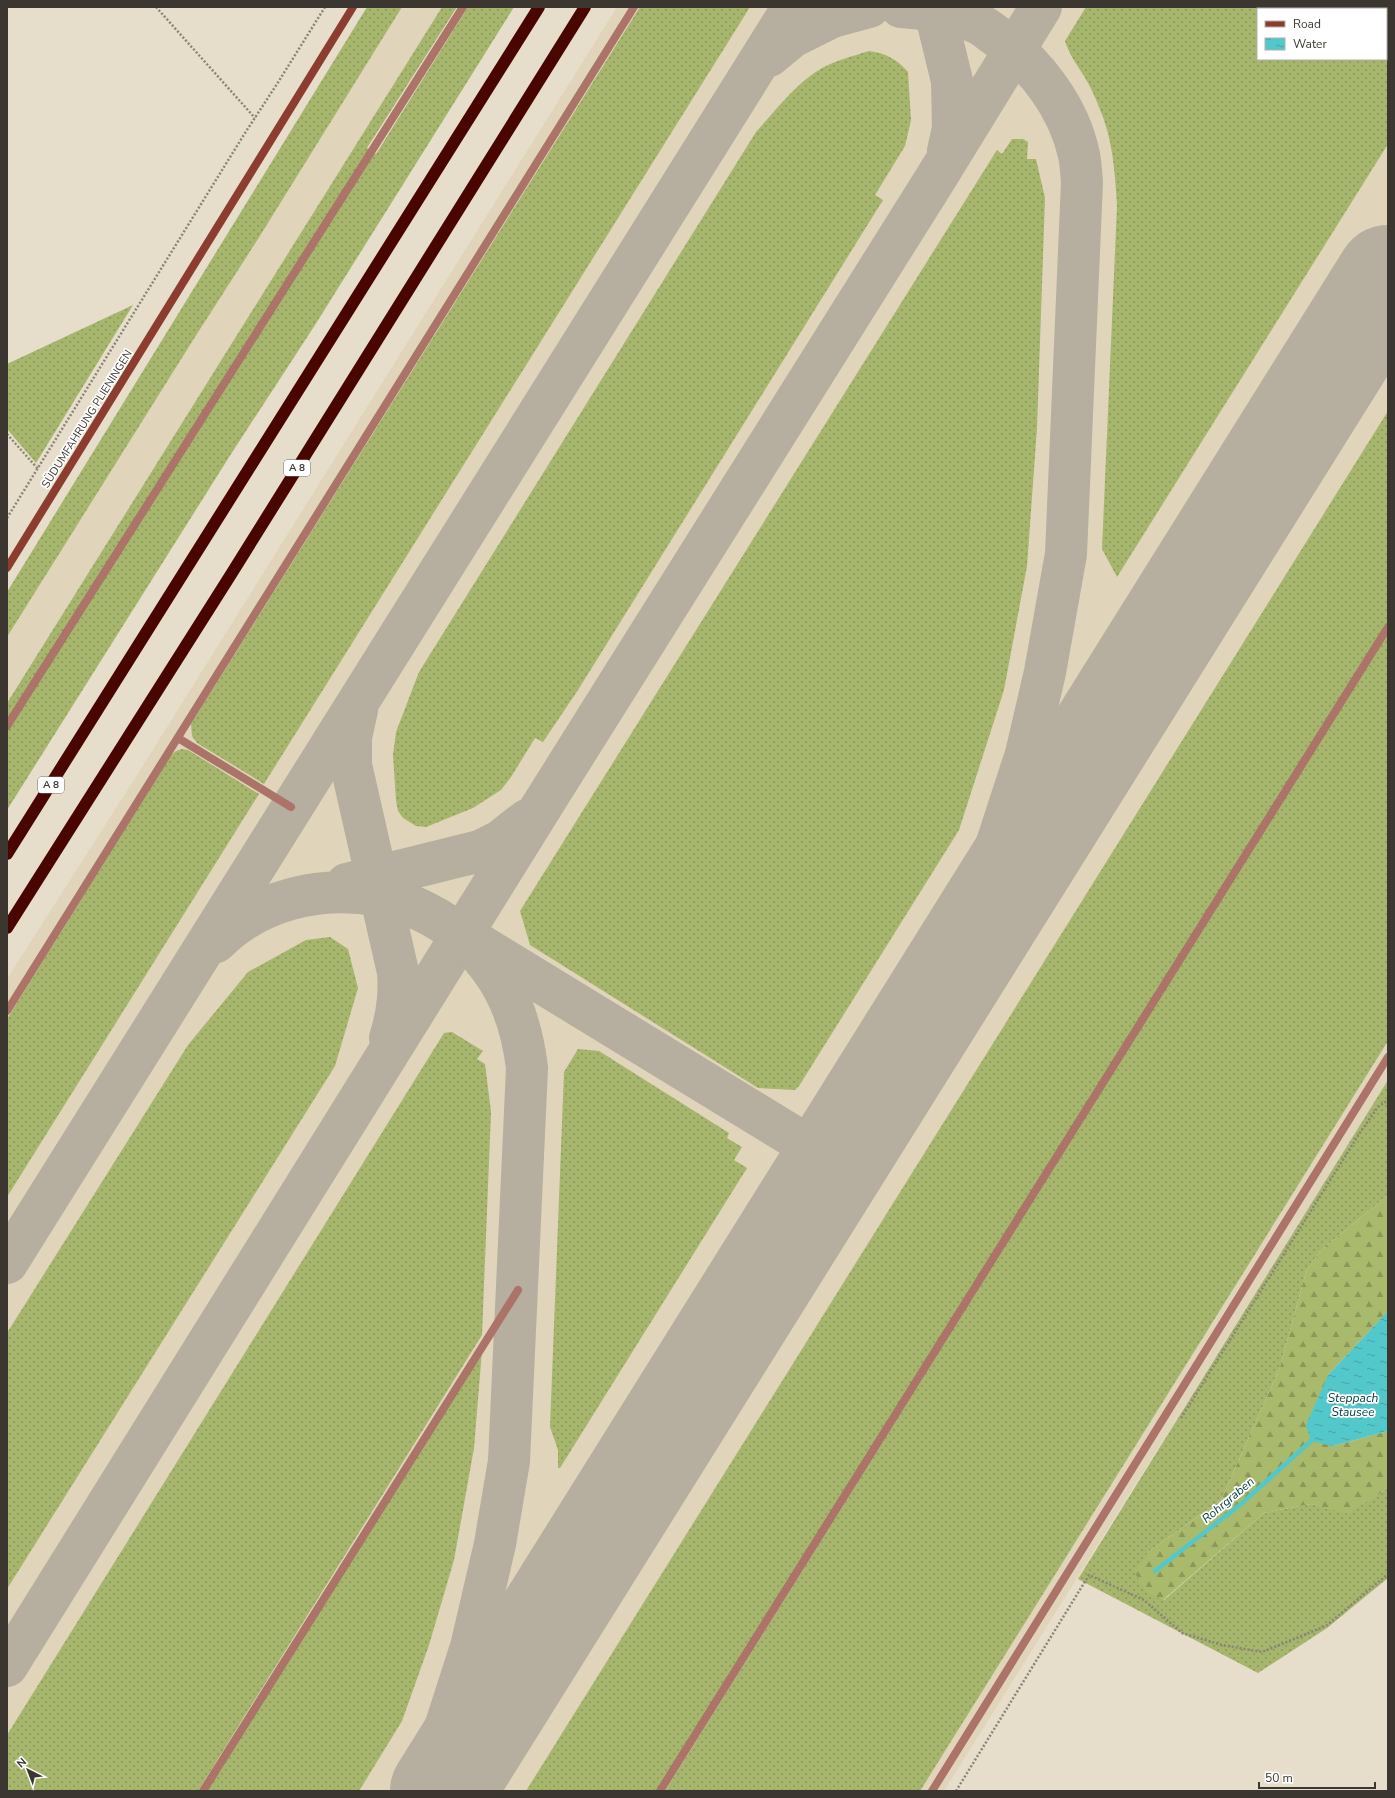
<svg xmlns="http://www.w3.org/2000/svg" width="1395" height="1798" viewBox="0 0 1395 1798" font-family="'Nunito Sans',sans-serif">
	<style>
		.built { fill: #e0d4ba; fill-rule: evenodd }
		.grass { fill: url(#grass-dots); fill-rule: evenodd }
		.forest { fill: url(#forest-firs) }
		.water { fill: url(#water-ripples) }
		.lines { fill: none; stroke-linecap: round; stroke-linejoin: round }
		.stream { stroke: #53c8ca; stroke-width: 4.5 }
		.taxiway { stroke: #b6ae9e; stroke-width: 42 }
		.runway { stroke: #b6ae9e; stroke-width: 104 }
		.path { stroke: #8a8477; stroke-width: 2.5; stroke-dasharray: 2 2; stroke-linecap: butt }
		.lane { stroke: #ac7368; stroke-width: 8 }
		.secondary { stroke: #8d3d2f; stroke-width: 8 }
		.highway { stroke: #490600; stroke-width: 12 }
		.labels { text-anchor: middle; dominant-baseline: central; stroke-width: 3.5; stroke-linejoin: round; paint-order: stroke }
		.shield { fill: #fff; stroke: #76736e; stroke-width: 1 }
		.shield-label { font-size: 10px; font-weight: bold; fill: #3b3730 }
		.street-label { font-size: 11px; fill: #3b3730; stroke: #fff }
		.water-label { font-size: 12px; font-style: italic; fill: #00393a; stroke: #fff }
	</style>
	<defs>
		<pattern id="grass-dots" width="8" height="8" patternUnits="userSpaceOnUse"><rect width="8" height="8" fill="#a6b66d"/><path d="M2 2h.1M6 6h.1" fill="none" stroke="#88955a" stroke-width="1.8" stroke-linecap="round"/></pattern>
		<pattern id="forest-firs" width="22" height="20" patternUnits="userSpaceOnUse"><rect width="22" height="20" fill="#aaba6c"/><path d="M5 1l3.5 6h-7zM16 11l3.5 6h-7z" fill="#8c9859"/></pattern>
		<pattern id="water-ripples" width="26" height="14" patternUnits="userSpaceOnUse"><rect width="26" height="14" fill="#53c8ca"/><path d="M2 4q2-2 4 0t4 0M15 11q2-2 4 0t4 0" fill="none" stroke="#46a3a4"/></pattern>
	</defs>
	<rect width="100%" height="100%" fill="#e6ddca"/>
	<g class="built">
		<polygon points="402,7 442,7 7,702 7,637 195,337 258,239"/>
		<path d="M617,7H1388V1080L944,1791H7V979L139,772ZM1258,9H1386V59H1258Z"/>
	</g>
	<g class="grass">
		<polygon points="367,7 402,7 258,239 195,337 7,637 7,592"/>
		<polygon points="442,7 457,7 367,148 376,154 468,7 514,7 315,325 231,454 7,810 7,703"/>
		<polygon points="640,7 750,7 264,784 197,743 192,736 191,724"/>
		<path d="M1086,7H1388V144L1117,577L1102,549L1117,206C1115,172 1113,139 1099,107C1095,96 1090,86 1084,76C1076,63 1070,56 1065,41ZM1258,9H1386V59H1258Z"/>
		<path d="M869,51C885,53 897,59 908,72L911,120L905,146L875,195L883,200L578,690L543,742L535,738L511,777L501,790L473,808L426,827L416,826L403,818L398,811L396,800L393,755L396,732L419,672L756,132C776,110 796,83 822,68C837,60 853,56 869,51Z"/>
		<polygon points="1012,139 1023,139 1028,142 1027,159 1036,159 1045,198 1037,428 1027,566 1004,690 959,830 799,1086 795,1090 758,1088 530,945 520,911 997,150 1002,154"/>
		<polygon points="133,305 36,463 7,429 7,364"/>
		<polygon points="1388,411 1388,621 657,1791 526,1791"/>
		<polygon points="1388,633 1388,1041 920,1791 665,1791"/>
		<polygon points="182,749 188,750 259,794 7,1197 7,1019 171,755 176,751"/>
		<polygon points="330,937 348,949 358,988 335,1066 7,1589 7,1333 188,1045 248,972 306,940"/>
		<polygon points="452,1032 483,1051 477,1059 485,1064 491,1112 482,1335 198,1791 7,1791 7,1735 444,1033"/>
		<polygon points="578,1049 599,1051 729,1133 727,1138 742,1147 734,1160 747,1168 560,1468 558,1468 558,1450 550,1427 564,1072"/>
		<polygon points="1388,1080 1388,1195 1319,1252 1306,1272 1280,1367 1221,1500 1148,1552 1164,1600 1264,1513 1311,1504 1348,1513 1388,1488 1388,1578 1327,1628 1258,1673 1078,1579"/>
		<polygon points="482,1350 474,1448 454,1560 429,1645 402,1721 359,1791 207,1791"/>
	</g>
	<polygon class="forest" points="1388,1195 1388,1311 1328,1375 1333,1446 1388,1431 1388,1488 1348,1514 1311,1504 1264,1513 1163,1600 1147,1593 1134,1571 1148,1552 1221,1500 1280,1367 1306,1272 1319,1252"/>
	<polygon class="water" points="1388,1311 1388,1431 1333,1446 1311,1441 1306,1425 1328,1375"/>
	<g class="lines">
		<polyline class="stream" points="1155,1571 1241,1504 1311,1441"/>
		<g class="taxiway">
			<path d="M901,7C928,9 952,11 977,23C984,26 989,31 995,35C1035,63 1069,107 1079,155C1081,164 1081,173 1082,182L1066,554L1045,672L1026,754L994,852L967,950"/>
			<polyline points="934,7 952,81 953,128 948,151"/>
			<polyline points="769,56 792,37 832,17 869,7"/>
			<path d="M357,710L351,737V765L398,972C400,996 397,1016 390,1038"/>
			<polyline points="347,884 480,851 500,841 527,820"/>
			<path d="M216,942C259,899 321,885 380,896C399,899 417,908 434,917L835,1162"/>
			<polyline points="7,1263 793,7"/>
			<polyline points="7,1666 550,793 934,181 1041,7"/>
			<path d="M419,1791L444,1731L471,1647L495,1544L509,1461L527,1068C520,1010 500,968 455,931"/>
		</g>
		<polyline class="runway" points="442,1791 1388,277"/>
		<g class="path">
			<polyline points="156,7 255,118"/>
			<polyline points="7,434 38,469"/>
			<polyline points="7,518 245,133 277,84 325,7"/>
			<polyline points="1181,1418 1361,1131 1378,1107 1388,1100"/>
			<polyline points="956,1791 1089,1575 1144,1600 1182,1633 1222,1645 1262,1652 1326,1626 1388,1574"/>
		</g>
		<g class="lane">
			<polyline points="7,726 463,7"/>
			<polyline points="178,738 291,807"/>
			<polyline points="7,1011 634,7"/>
			<polyline points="203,1791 518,1290"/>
			<polyline points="660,1791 1388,627"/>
			<polyline points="932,1791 1388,1057"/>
		</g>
		<polyline class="secondary" points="7,568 353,7"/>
		<g class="highway">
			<polyline points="7,854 539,7"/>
			<polyline points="7,928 230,576 585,7"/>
		</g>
	</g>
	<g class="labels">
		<g class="shield">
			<rect x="284" y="460" width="26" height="16" rx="3"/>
			<rect x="38" y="777" width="26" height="16" rx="3"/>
		</g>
		<g class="shield-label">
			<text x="297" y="468">A 8</text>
			<text x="51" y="785">A 8</text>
		</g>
		<g class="street-label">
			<text transform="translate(87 419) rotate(-58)">SÜDUMFAHRUNG PLIENINGEN</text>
		</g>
		<g class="water-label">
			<text x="1353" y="1398">Steppach<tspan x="1353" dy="14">Stausee</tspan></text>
			<text transform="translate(1228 1500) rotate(-40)">Rohrgraben</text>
		</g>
	</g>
	<rect width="1395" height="1798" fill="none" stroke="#3b3730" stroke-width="16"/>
	<rect x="1257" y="8" width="130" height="52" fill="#ffffff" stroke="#b1afac"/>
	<rect x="1265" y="21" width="20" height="6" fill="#8d3d2f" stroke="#b1afac"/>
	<text x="1293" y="28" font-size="12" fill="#3b3730">Road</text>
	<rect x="1265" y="38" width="20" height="12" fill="url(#water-ripples)" stroke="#b1afac"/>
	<text x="1293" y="48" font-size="12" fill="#3b3730">Water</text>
	<g transform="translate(28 1770) rotate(318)" stroke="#ffffff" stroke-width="3" paint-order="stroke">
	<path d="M0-3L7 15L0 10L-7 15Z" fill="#3b3730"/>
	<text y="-6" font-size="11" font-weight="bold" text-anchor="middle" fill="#3b3730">N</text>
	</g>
	<path d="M1259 1782v6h116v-6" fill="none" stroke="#3b3730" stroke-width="2"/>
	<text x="1265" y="1782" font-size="12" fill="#3b3730" stroke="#ffffff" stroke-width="3" paint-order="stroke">50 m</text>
</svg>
